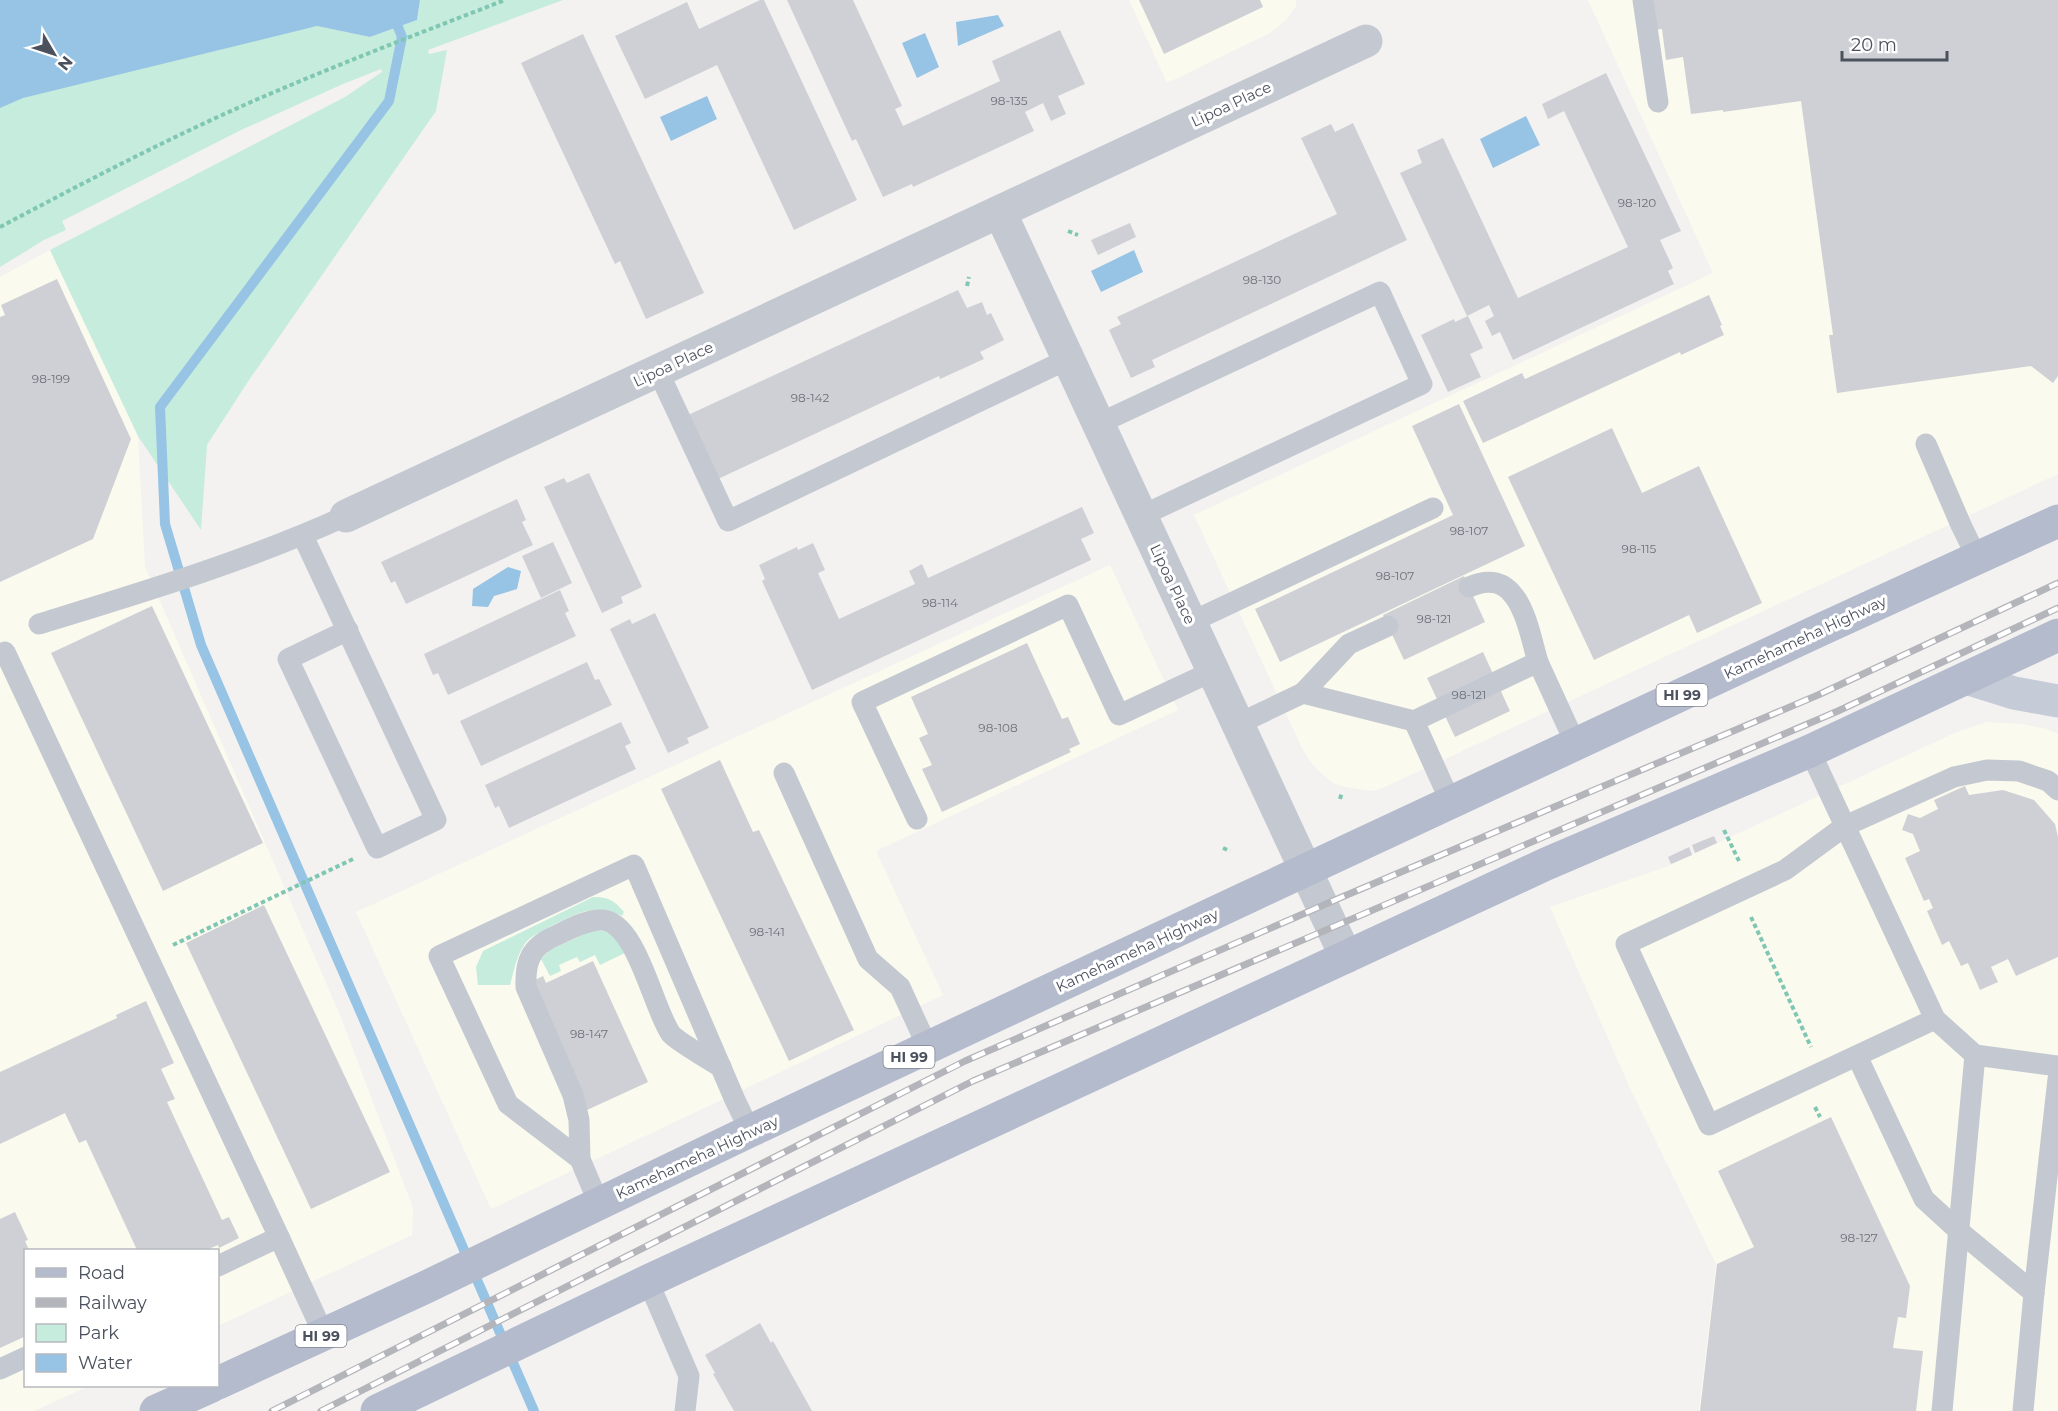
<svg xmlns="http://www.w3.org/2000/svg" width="2058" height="1411" viewBox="0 0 2058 1411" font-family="Montserrat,sans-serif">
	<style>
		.commercial { fill: #fbfaee }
		.green { fill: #c5ecdc }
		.water { fill: #97c4e4 }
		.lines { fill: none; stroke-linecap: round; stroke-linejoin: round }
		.stream { stroke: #97c4e4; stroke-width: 10 }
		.building { fill: #cfd0d5 }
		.path { stroke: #80c7b3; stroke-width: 4; stroke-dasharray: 4.5 3; stroke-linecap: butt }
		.lane { stroke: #c4c9d1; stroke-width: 21 }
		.street { stroke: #c4c9d1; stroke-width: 33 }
		.secondary { stroke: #c6cbd8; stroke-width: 33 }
		.primary { stroke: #b4bbcd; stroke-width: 33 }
		.rail-casing { stroke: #b4b5bb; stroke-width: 7 }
		.rail { stroke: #fff; stroke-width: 4.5; stroke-dasharray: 14; stroke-linecap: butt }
		.labels { text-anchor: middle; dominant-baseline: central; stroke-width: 6; stroke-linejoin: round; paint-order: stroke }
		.number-label { font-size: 12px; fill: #6c717b }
		.shield { fill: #fff; stroke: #81858e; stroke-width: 1.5 }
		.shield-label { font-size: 14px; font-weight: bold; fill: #4b515d }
		.street-label { font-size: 15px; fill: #4b515d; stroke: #fff }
	</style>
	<rect width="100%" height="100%" fill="#f3f2f1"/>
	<g class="commercial">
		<polygon points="1129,0 1296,0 1296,6 1286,20 1270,33 1167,83"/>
		<polygon points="1588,0 2058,0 2058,474 1387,786 1374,791 1345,787 1333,783 1322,774 1312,764 1303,750 1194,515 1713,273"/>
		<polygon points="50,250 138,436 145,567 340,1015 413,1208 412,1235 218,1326 218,1250 26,1250 26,1386 89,1386 34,1411 0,1411 0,277"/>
		<polygon points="1110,565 1178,710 876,851 943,995 491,1209 356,912"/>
		<polygon points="1987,722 2023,724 2046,729 2058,734 2058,1411 1699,1411 1716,1264 1630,1088 1550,907 1666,867 1957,732"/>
	</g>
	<g class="green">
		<polygon points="420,0 563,0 428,50 429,54 447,50 436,111 247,383 207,445 201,530 138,436 50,250 345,97 382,72 381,69 343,84 241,130 62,221 66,230 44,240 0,267 0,91 317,26 370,37 417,20"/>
		<path d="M593,897C608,897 614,900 624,912L622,916C593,903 577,913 551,926C543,931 533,935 527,941C517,953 514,970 510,985H478L476,967L483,951Z"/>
		<path d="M593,930C613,931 616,937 627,952L600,965L595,955L580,962L577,957L559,965L561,971L550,976L541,959L550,950Z"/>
	</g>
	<g class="water">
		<polygon points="0,0 420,0 417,20 370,37 317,26 23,98 0,108"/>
		<polygon points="998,15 1004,26 958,46 956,22"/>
		<polygon points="925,33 939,67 917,78 902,43"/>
		<polygon points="707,96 717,119 671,141 660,117"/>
		<polygon points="1526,116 1540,145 1493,168 1480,139"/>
		<polygon points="1134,250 1143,272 1101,292 1091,271"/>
		<polygon points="508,567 521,571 517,589 494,596 488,607 472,606 473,589"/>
	</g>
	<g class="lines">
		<polyline class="stream" points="398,27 402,37 389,101 160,407 165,524 201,645 534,1411"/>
	</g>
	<g class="building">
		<polygon points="760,0 764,0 857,200 794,230 717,65 645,99 615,36 687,2 699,29"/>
		<polygon points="787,0 853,0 902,106 895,109 903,126 1000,81 992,61 1060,30 1085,84 1058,96 1066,114 1051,121 1043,103 1025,112 1034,131 913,187 912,184 883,197 856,139 852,141"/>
		<polygon points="1139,0 1260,0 1263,7 1164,54"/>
		<polygon points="1650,0 2058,0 2058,376 2053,383 2031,366 1837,393 1829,335 1833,335 1801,101 1723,112 1723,110 1691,114 1683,57 1666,60 1662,29 1654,30"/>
		<polygon points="583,34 704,293 646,319 620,261 615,264 521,63"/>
		<polygon points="1606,73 1681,231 1660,240 1673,268 1668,271 1674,284 1513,360 1500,332 1492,336 1485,321 1494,316 1489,305 1467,316 1400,173 1422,163 1417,150 1443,138 1518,298 1628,247 1564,111 1548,119 1542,104"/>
		<polygon points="1353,123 1407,240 1152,360 1155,367 1131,378 1109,330 1121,324 1117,317 1337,214 1301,138 1331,124 1335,132"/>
		<polygon points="1130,223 1136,237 1098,255 1091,240"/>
		<polygon points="57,279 131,439 93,539 0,582 0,317 5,315 1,305"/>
		<polygon points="958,290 967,308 982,302 987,315 991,313 1004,340 980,352 984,359 940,379 939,376 718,479 688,415"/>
		<polygon points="1709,295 1722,325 1720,326 1724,335 1681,355 1680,352 1483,443 1463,401 1522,373 1525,379"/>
		<polygon points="1468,316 1483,348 1470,354 1481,377 1448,392 1421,335 1454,319 1455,322"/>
		<polygon points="1459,404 1525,546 1280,662 1255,609 1453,515 1412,426"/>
		<polygon points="1612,428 1642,493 1699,466 1762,603 1697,633 1689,615 1594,660 1508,477"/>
		<polygon points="589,473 642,587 621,597 623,603 602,613 544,487 564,478 567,483"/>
		<polygon points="517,499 526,520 522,522 533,545 406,604 395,581 391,583 381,562"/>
		<polygon points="1082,507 1094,533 1081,539 1091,560 812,690 762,581 765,579 759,565 797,547 798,550 813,543 825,570 818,573 839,619 915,584 909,571 922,564 928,578"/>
		<polygon points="553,542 572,583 541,598 522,556"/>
		<polygon points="1464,576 1485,622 1404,660 1383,615"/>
		<polygon points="560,590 569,611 565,613 576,636 448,695 438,673 433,675 424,654"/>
		<polygon points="152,606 263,843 163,891 51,653"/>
		<polygon points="655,613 709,728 687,738 689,743 668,753 610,629 630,619 632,624"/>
		<polygon points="1027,643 1062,719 1068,717 1080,744 1069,749 1071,752 942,812 922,769 932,765 919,738 928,734 911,697"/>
		<polygon points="1483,652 1510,711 1455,737 1427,678"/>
		<polygon points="587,662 595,680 599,679 612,705 481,766 460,721"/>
		<polygon points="621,722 631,743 625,746 636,769 509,828 499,806 495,808 485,785"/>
		<polygon points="720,760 753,832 759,830 854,1030 789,1061 661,789"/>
		<polygon points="1965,786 1969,795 2003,790 2034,800 2055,824 2058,837 2058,957 2016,976 2008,959 1991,967 1998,982 1980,990 1968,963 1961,966 1949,941 1942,945 1927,911 1933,908 1929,899 1924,901 1905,858 1920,851 1913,834 1902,830 1908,814 1920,818 1938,809 1934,800"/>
		<polygon points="1714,836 1717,843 1695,853 1692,845"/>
		<polygon points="1689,847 1692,855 1671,864 1668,857"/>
		<polygon points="264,905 390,1172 311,1209 186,943"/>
		<polygon points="593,961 648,1082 587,1110 529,983 543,976 546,983"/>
		<polygon points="146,1001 174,1063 161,1069 175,1099 167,1102 222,1220 229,1217 239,1238 219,1248 218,1245 206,1250 137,1250 86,1140 79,1143 65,1113 0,1144 0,1072 117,1018 116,1015"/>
		<polygon points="1831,1117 1910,1286 1906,1318 1898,1317 1893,1348 1923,1351 1916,1411 1700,1411 1717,1264 1754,1247 1718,1171"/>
		<polygon points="15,1212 28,1240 25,1241 29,1250 26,1250 26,1336 0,1348 0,1219"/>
		<polygon points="760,1323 771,1343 773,1341 812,1411 734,1411 713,1374 715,1373 705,1355"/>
	</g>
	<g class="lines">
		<g class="path">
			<path d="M0,227C87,181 174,135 265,96C344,62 425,31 505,0"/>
			<polyline points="1068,231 1078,235"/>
			<polyline points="967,286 969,277"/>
			<polyline points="1340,799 1342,792"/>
			<polyline points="1724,830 1739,861"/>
			<polyline points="1223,848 1230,851"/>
			<polyline points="1751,917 1811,1047"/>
			<polyline points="173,945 353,859"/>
			<polyline points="1815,1107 1820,1117"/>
		</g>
		<g class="lane">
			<polyline points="1643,0 1658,102"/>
			<polyline points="658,371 728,521 1068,359"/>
			<polyline points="1098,424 1380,292 1422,384 1141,516"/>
			<polyline points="1926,444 1961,525 1977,558"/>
			<path d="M303,536C347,631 392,725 436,820L377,848L288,659L348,630"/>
			<path d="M1469,587C1520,564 1528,629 1538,662"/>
			<polyline points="1191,622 1433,508"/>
			<path d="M39,624C143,592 247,561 346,516"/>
			<polyline points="5,652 279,1237"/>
			<polyline points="1303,693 1349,644 1388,626"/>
			<polyline points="1238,724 1303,693 1414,721"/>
			<polyline points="1810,751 1935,1019 1975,1055 2058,1066"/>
			<polyline points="784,773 868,959 900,987 928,1048"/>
			<polyline points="1451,803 1414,721 1538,662 1576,745"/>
			<polyline points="917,819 862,702 1068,605 1119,715 1213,671"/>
			<polyline points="1935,1019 1709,1125 1626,944 1785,870 1845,826 1954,777 1987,770 2019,771 2048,781 2058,790"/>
			<polyline points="1857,1056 1924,1199 1959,1231 2034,1293"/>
			<path d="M580,1159L579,1120L573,1095L526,987C525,962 530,947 555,936C568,930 587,919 602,920C637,922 653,1009 671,1034C677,1041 711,1061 721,1067"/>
			<polyline points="599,1204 580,1159 508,1104 439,956 634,865 735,1100 750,1131"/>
			<polyline points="218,1266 279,1237 324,1335"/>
			<polyline points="648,1281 689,1376 685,1411"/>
			<polyline points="0,1369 26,1357"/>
			<polyline points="1942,1411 1975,1055"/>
			<polyline points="2023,1411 2034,1293 2058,1079"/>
		</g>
		<g class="street">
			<polyline points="1000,212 1346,957"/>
			<polyline points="346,516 1366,41"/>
		</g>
		<polyline class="secondary" points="1966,678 2014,693 2058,701"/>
		<g class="primary">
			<polyline points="218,1383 424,1288 750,1131 1246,898 1822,629 2058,521"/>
			<polyline points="156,1411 212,1386"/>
			<polyline points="377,1411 648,1281 1546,864 1810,751 2058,635"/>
		</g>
		<defs>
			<g id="rail">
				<polyline points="272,1411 965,1061 1342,897 1818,695 2058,583"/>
				<polyline points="321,1411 973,1081 1838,711 2058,608"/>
			</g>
		</defs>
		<use href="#rail" class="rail-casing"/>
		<use href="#rail" class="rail"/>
	</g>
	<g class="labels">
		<g class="number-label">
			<text x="1009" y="100">98-135</text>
			<text x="1637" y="202">98-120</text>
			<text x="1262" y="279">98-130</text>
			<text x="51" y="378">98-199</text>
			<text x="810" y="397">98-142</text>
			<text x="1469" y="530">98-107</text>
			<text x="1639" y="548">98-115</text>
			<text x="1395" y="575">98-107</text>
			<text x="940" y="602">98-114</text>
			<text x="1434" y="618">98-121</text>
			<text x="1469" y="694">98-121</text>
			<text x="998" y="727">98-108</text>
			<text x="767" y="931">98-141</text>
			<text x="589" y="1033">98-147</text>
			<text x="1859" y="1237">98-127</text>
		</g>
		<g class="shield">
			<rect x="1656.5" y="684" width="51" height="22" rx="4.5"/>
			<rect x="883.5" y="1046" width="51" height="22" rx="4.5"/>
			<rect x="295.5" y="1325" width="51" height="22" rx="4.5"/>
		</g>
		<g class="shield-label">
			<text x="1682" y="695">HI 99</text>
			<text x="909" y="1057">HI 99</text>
			<text x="321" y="1336">HI 99</text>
		</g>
		<g class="street-label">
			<text transform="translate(1231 104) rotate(-25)">Lipoa Place</text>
			<text transform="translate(673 364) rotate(-25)">Lipoa Place</text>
			<text transform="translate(1173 584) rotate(65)">Lipoa Place</text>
			<text transform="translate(1805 637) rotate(-25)">Kamehameha Highway</text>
			<text transform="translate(1137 950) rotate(-25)">Kamehameha Highway</text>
			<text transform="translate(697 1157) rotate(-25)">Kamehameha Highway</text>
		</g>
	</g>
	<rect x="24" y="1249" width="195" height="138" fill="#ffffff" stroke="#b7b9be" stroke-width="1.5"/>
	<rect x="36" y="1268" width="30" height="9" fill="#b4bbcd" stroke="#b7b9be" stroke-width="1.5"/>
	<text x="78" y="1279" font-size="18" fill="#4b515d">Road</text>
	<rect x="36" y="1298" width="30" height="9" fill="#b4b5bb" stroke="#b7b9be" stroke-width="1.5"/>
	<text x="78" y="1309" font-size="18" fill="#4b515d">Railway</text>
	<rect x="36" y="1324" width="30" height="18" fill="#c5ecdc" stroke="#b7b9be" stroke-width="1.5"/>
	<text x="78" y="1339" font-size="18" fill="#4b515d">Park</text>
	<rect x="36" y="1354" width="30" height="18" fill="#97c4e4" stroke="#b7b9be" stroke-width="1.5"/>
	<text x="78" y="1369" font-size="18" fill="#4b515d">Water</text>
	<g transform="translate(54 54) rotate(129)" stroke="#ffffff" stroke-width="4.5" paint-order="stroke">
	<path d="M0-4.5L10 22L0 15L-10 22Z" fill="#4b515d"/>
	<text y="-9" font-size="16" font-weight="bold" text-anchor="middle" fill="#4b515d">N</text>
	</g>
	<path d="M1842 51v9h105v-9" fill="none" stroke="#4b515d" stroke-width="3"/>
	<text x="1851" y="51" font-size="18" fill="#4b515d" stroke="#ffffff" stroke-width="4.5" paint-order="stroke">20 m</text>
</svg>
